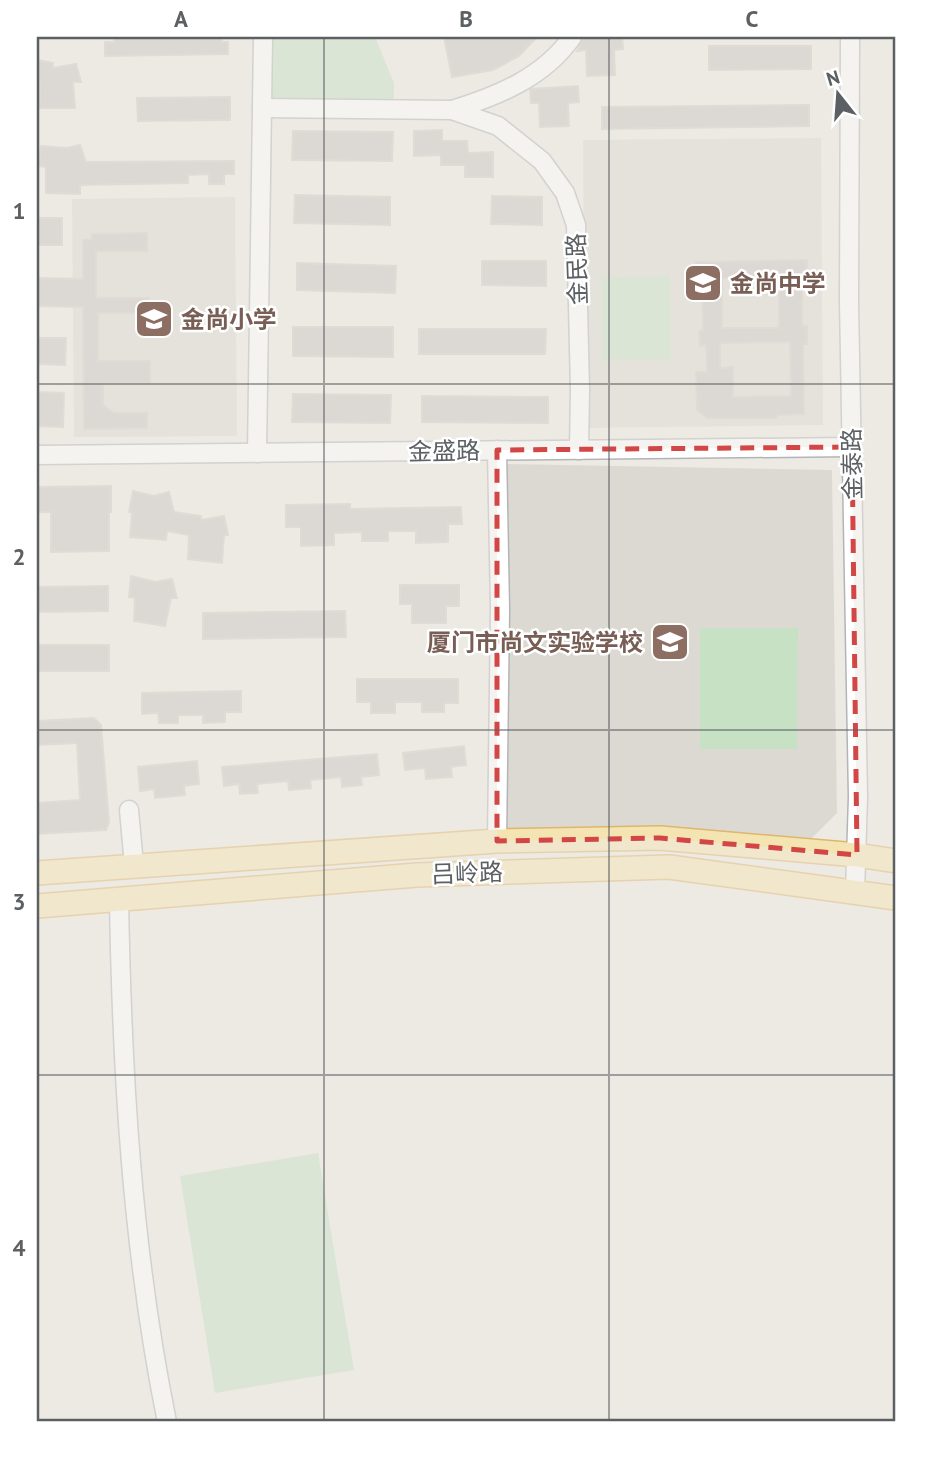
<svg xmlns="http://www.w3.org/2000/svg" width="933" height="1459" viewBox="0 0 933 1459" font-family="'PT Sans','Noto Sans SC',sans-serif">
	<style>
		.education { fill: #dcd9d3 }
		.green { fill: #c6e1c4 }
		.building { fill: #c8c5c1; stroke: #d1cbc4; stroke-width: 2; fill-rule: evenodd }
		.lines { fill: none; stroke-linecap: round; stroke-linejoin: round }
		.minor-casing { stroke: #b2b5b8; stroke-width: 21 }
		.major-casing { stroke: #deb66c; stroke-width: 26 }
		.minor { stroke: #fff; stroke-width: 18 }
		.major { stroke: #f4e4b2; stroke-width: 23 }
		.marked { fill: none; stroke: #d24645; stroke-width: 5; stroke-dasharray: 14 9; stroke-linejoin: round }
		.grid { fill: none; stroke: #5c6063; stroke-width: 2; stroke-opacity: 0.55 }
		.labels { text-anchor: middle; dominant-baseline: central; stroke-width: 5; stroke-linejoin: round; paint-order: stroke }
		.street-label { font-size: 24px; fill: #5c6063; stroke: #fff }
		.education-label { font-size: 24px; font-weight: bold; fill: #785e54; stroke: #fff; text-anchor: start }
		.neatline { fill: none; stroke: #5c6063; stroke-width: 2.5 }
		.grid-label { font-size: 23px; text-anchor: middle; font-weight: bold; fill: #5c6063 }
	</style>
	<rect width="100%" height="100%" fill="#edeae4"/>
	<g class="education">
		<polygon points="821,138 823,425 585,428 583,140"/>
		<polygon points="235,197 237,436 74,437 72,199"/>
		<polygon points="506,464 832,470 837,813 811,839 658,827 504,829"/>
	</g>
	<g class="green">
		<polygon points="270,37 375,37 394,83 394,100 269,99"/>
		<polygon points="670,276 671,360 602,360 601,277"/>
		<polygon points="700,628 798,628 797,749 700,749"/>
		<polygon points="318,1153 354,1370 215,1393 180,1176"/>
	</g>
	<g class="building">
		<polygon points="114,37 222,37 222,42 228,42 228,54 105,56 105,42 114,42"/>
		<polygon points="444,37 537,37 519,56 493,70 452,77"/>
		<polygon points="583,37 622,37 623,49 614,50 615,75 587,76 586,50 577,51"/>
		<polygon points="709,46 811,46 811,69 709,70"/>
		<polygon points="38,60 53,63 53,68 76,64 81,82 73,82 75,108 40,108 40,83 37,83"/>
		<polygon points="578,86 579,102 568,103 569,126 540,127 539,103 531,103 530,89"/>
		<polygon points="230,97 230,120 138,121 137,98"/>
		<polygon points="809,105 809,126 602,129 602,107"/>
		<polygon points="442,130 442,141 467,141 468,153 493,152 493,177 465,177 465,165 441,165 441,155 414,156 414,131"/>
		<polygon points="293,131 393,132 392,161 292,160"/>
		<polygon points="80,145 86,162 234,161 234,174 224,174 224,184 209,184 209,174 188,175 188,183 80,185 80,194 46,193 46,167 39,166 41,146 67,148"/>
		<polygon points="295,195 390,197 390,225 294,223"/>
		<polygon points="492,196 542,197 542,225 491,224"/>
		<rect x="37" y="218" width="25" height="27"/>
		<polygon points="147,233 147,251 96,251 96,298 149,298 149,313 98,313 98,361 150,361 150,383 103,383 103,405 114,413 147,413 147,428 84,429 83,307 37,306 37,278 83,279 83,240 92,239 92,234"/>
		<path d="M807,260V280H802V326H807V344H803L804,414L778,415L776,418H707L697,410L696,372H707L706,345L700,346L699,331L703,330L702,279H696V262ZM722,278H779V328H722ZM790,342L791,396L733,397V367L720,368V343Z"/>
		<polygon points="482,261 546,261 546,286 482,285"/>
		<polygon points="297,263 396,266 395,293 297,290"/>
		<polygon points="293,327 393,327 393,357 293,356"/>
		<polygon points="419,329 546,329 545,354 419,354"/>
		<polygon points="37,338 66,338 65,365 37,364"/>
		<polygon points="37,392 64,393 63,427 37,426"/>
		<polygon points="293,394 391,395 390,423 292,422"/>
		<polygon points="422,396 548,397 548,423 422,422"/>
		<polygon points="111,486 111,512 109,512 109,551 51,552 51,512 37,512 37,487"/>
		<polygon points="133,491 154,496 169,492 174,512 201,516 201,520 224,516 228,535 224,535 222,563 188,559 189,535 167,531 166,540 130,537 132,512 129,512"/>
		<polygon points="350,504 350,509 461,507 462,524 448,524 448,542 416,543 416,531 388,531 388,541 362,541 362,532 334,533 334,545 301,546 301,527 286,527 286,505"/>
		<polygon points="131,576 155,582 172,579 177,598 171,598 165,626 134,621 135,598 129,597"/>
		<polygon points="400,585 459,585 459,606 446,606 446,623 412,623 412,604 400,604"/>
		<polygon points="108,586 108,611 37,612 37,587"/>
		<polygon points="345,611 346,637 203,639 203,613"/>
		<rect x="37" y="645" width="72" height="26"/>
		<polygon points="357,679 458,679 458,703 444,703 444,712 422,712 422,702 395,702 395,713 371,713 371,702 357,702"/>
		<polygon points="241,691 241,712 225,712 225,722 203,723 203,715 178,715 178,723 159,723 158,713 142,714 142,693"/>
		<polygon points="94,718 101,725 109,822 106,830 37,834 37,803 80,800 77,743 38,745 37,721"/>
		<polygon points="464,746 466,765 451,767 452,777 426,779 425,768 405,770 403,753"/>
		<polygon points="377,754 379,775 361,777 362,785 342,787 341,777 310,780 311,788 289,790 288,781 257,784 258,793 240,794 239,784 224,786 222,767"/>
		<polygon points="197,761 199,784 184,786 185,795 155,798 154,789 140,791 138,767"/>
	</g>
	<g class="lines">
		<defs>
			<g id="minor">
				<polyline points="850,37 849,302 858,797 855,892"/>
				<polyline points="262,108 452,110 498,126 542,161 565,193 576,225 580,389 579,450"/>
				<path d="M452,110C498,96 544,77 572,37"/>
				<polyline points="257,453 263,37"/>
				<polyline points="37,455 852,447"/>
				<polyline points="129,810 134,865"/>
				<polyline points="497,841 500,609 497,450"/>
				<path d="M119,901C122,1076 132,1250 167,1422"/>
			</g>
			<g id="major">
				<polyline points="37,873 497,841 660,838 857,855 896,861"/>
				<polyline points="37,906 417,875 669,867 896,898"/>
			</g>
		</defs>
		<use href="#minor" class="minor-casing"/>
		<use href="#major" class="major-casing"/>
		<use href="#minor" class="minor"/>
		<use href="#major" class="major"/>
	</g>
	<path d="M0 0H933V1459H0ZM852,447L857,855L660,838L497,841V450Z" fill="#edeae4" fill-opacity=".55" fill-rule="evenodd"/>
	<path class="marked" d="M852,447L857,855L660,838L497,841V450Z"/>
	<path class="grid" d="M324,37V1422M609,37V1422M37,384H896M37,730H896M37,1075H896"/>
	<defs>
		<symbol id="school-square" viewBox="-11 -11 22 22"><rect x="-9" y="-9" width="18" height="18" rx="4" fill="#8d6e63" stroke="#fff"/><path d="M0-5L7-2L0 1L-7-2ZM-4 1L0 2.5L4 1V4Q0 6-4 4Z" fill="#fff"/></symbol>
	</defs>
	<g fill-rule="evenodd">
		<use href="#school-square" x="681" y="261" width="44" height="44"/>
		<use href="#school-square" x="132" y="297" width="44" height="44"/>
		<use href="#school-square" x="648" y="620" width="44" height="44"/>
	</g>
	<g class="labels">
		<g class="street-label">
			<text transform="translate(577 269) rotate(-92)">金民路</text>
			<text transform="translate(444 451) rotate(-1)">金盛路</text>
			<text transform="translate(852 464) rotate(-91)">金泰路</text>
			<text transform="translate(467 873) rotate(-2)">吕岭路</text>
		</g>
		<g class="education-label">
			<text x="730" y="283">金尚中学</text>
			<text x="181" y="319">金尚小学</text>
			<text x="643" y="642" text-anchor="end">厦门市尚文实验学校</text>
		</g>
	</g>
	<rect width="933" height="1459" fill="none" stroke="#ffffff" stroke-width="77"/>
	<g transform="translate(838 94) rotate(343)" stroke="#ffffff" stroke-width="5" paint-order="stroke">
	<path d="M0-5L12 26L0 18L-12 26Z" fill="#5c6063"/>
	<text y="-10" font-size="19" font-weight="bold" text-anchor="middle" fill="#5c6063">N</text>
	</g>
	<rect x="38" y="38" width="856" height="1382" class="neatline"/>
	<g class="grid-label">
		<text x="181" y="27">A</text>
		<text x="466" y="27">B</text>
		<text x="752" y="27">C</text>
		<text x="19" y="219">1</text>
		<text x="19" y="565">2</text>
		<text x="19" y="910">3</text>
		<text x="19" y="1256">4</text>
	</g>
</svg>
